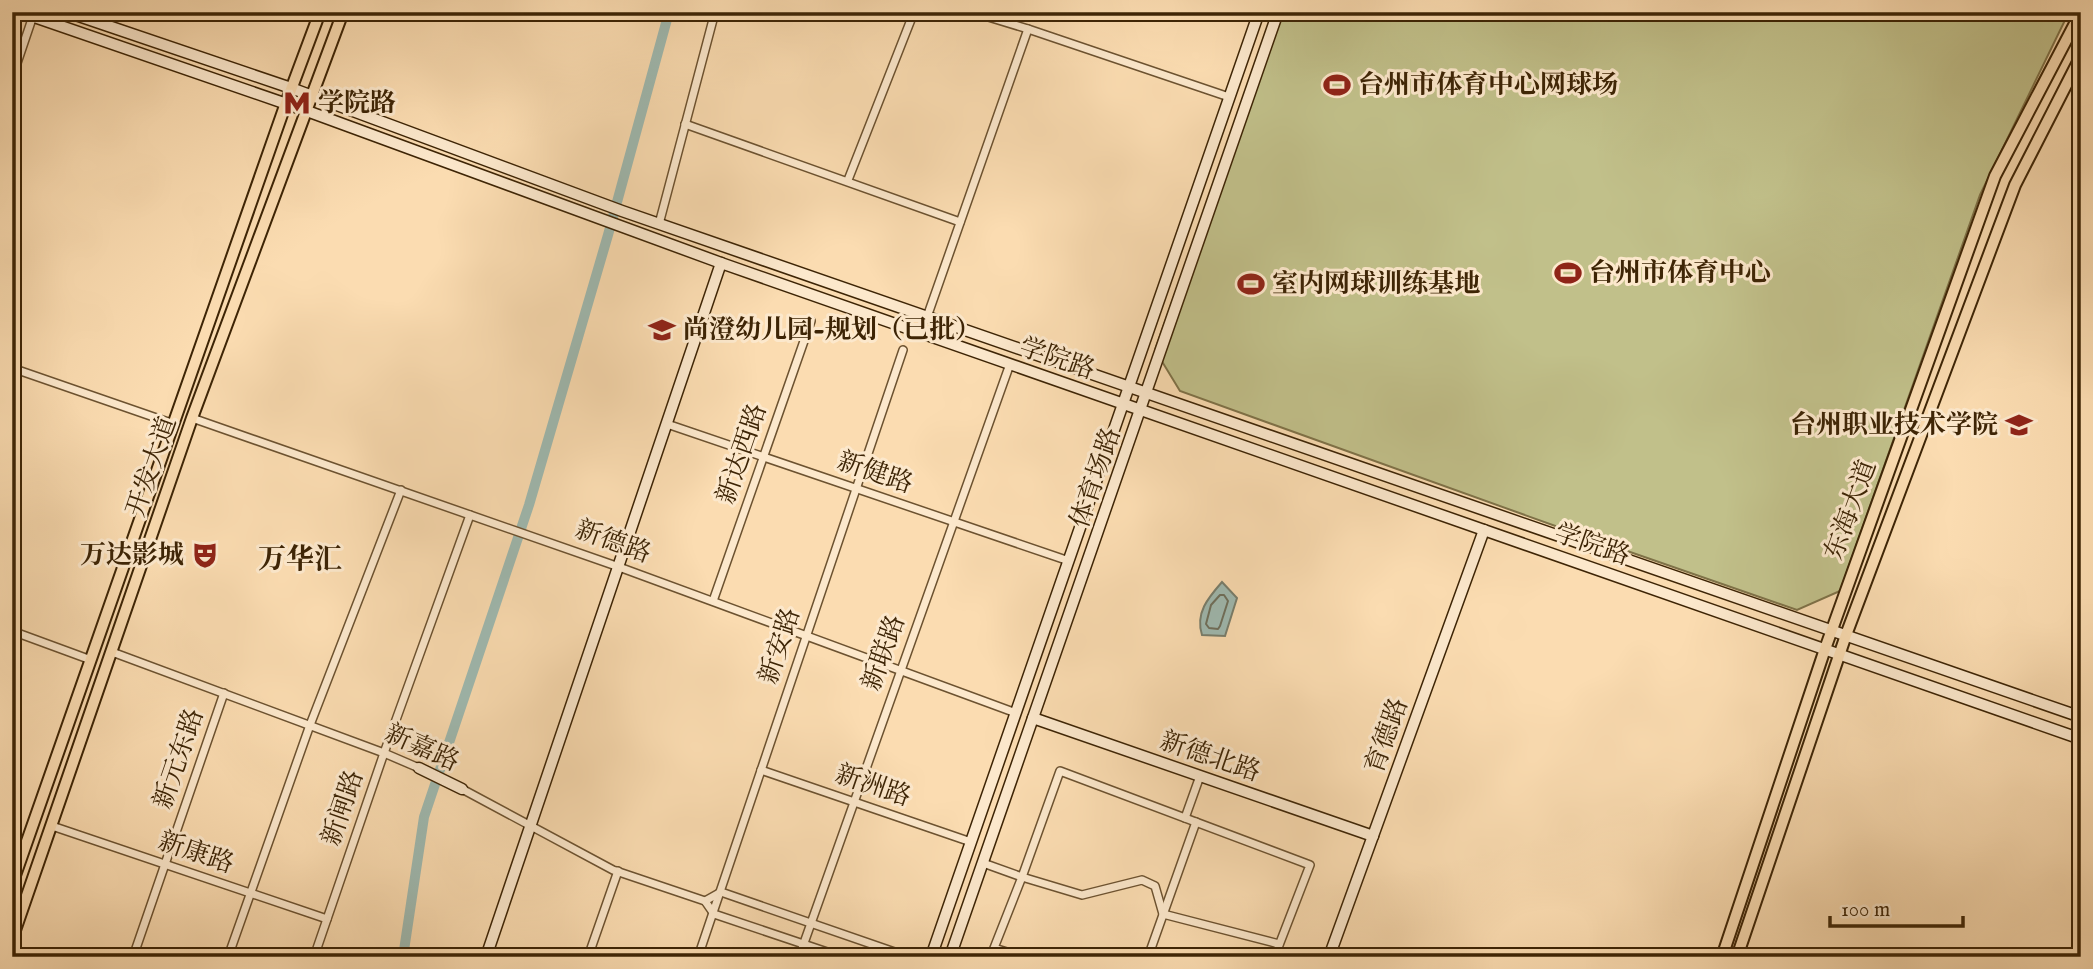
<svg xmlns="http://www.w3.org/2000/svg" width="2093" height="969" viewBox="0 0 2093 969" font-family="'IM FELL English','Noto Serif SC',serif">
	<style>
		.green { fill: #c1c08a; stroke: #7f7248; stroke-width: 2 }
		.water { fill: #9fbab1; stroke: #787e6c; stroke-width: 2 }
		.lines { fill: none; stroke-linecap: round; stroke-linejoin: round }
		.shore { stroke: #6e6f5b; stroke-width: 2 }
		.canal { stroke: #9fbab1; stroke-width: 10 }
		.street-casing { stroke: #6c5230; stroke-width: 10 }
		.secondary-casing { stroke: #3d2405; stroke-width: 13 }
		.primary-casing { stroke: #3d2405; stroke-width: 14 }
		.street { stroke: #fce8cc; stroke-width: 7 }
		.secondary { stroke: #fce8cc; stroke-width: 10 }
		.primary { stroke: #fbdcb1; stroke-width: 10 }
		.labels { text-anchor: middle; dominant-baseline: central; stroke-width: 6; stroke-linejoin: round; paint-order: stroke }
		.poi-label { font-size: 26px; font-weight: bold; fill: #3d2405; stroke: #fce8cc; text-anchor: start }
		.street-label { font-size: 26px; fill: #3d2405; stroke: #fce8cc }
		.neighbourhood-label { font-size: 28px; font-weight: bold; fill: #3d2405; stroke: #fce8cc }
	</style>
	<rect width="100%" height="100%" fill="#fbdcb1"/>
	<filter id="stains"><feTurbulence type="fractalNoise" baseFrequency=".00286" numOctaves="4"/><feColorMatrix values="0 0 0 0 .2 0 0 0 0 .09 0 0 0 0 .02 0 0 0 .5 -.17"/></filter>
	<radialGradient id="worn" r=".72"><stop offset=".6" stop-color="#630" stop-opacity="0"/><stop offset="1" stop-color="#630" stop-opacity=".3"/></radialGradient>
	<polygon class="green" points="1275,12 2069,12 1980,195 1840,591 1797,610 1561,528 1180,391 1155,350"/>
	<path class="water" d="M1222,582L1237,598L1225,636L1202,635C1195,613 1208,598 1222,582Z"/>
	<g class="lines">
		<polygon class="shore" points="1220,595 1224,595 1228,601 1220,626 1218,629 1209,628 1206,624 1211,605"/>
		<polyline class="canal" points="403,957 424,817 529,505 608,235 669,12"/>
		<defs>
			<g id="street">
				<polyline points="972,12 1028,29"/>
				<polyline points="12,78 34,13"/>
				<polyline points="685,124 960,222"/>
				<polyline points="848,180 914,12"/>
				<polyline points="659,224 715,12"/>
				<polyline points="927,317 1028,29 1229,97"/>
				<polyline points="12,368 171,423"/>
				<polyline points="192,418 619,567 1016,713"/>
				<polyline points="667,424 1069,561"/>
				<polyline points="713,601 811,321"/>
				<polyline points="12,631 91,660"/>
				<polyline points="112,652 384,753 419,768"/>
				<polyline points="761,770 971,842"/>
				<polyline points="462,789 613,870 705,901 714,914 842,957"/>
				<polyline points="1185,818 1200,776"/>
				<polyline points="52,826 327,919"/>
				<polyline points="983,863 1022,877 1060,771 1310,865 1276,953 1292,957"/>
				<polyline points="705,901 721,892 909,957"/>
				<polyline points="133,957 224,693"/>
				<polyline points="228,957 310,725 401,490"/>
				<polyline points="314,957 384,753 470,515"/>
				<polyline points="588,957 618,871"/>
				<polyline points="698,957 903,350"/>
				<polyline points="799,957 1010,364"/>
				<polyline points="1023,957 994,948 1022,877 1082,895 1142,880 1155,886 1163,914 1279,944"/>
				<polyline points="1148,957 1196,822"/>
			</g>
			<g id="secondary">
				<polyline points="20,12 307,111 721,263 2081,739"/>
				<polyline points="67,12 291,88 622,211 2081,717"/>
				<polyline points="1033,718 1373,836"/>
				<polyline points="419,768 462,789"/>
				<polyline points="486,957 721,263"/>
				<polyline points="931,957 1259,12"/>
				<polyline points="950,957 1278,12"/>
				<polyline points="1329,957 1484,530"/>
			</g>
			<g id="primary">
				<polyline points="12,884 286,103 320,12"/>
				<polyline points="12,939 192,418 343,12"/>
				<polyline points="1722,957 1825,649 1995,176 2081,12"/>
				<polyline points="1737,957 1846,635 2015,185 2081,56"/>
			</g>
		</defs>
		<use href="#street" class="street-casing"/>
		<use href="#secondary" class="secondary-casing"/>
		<use href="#primary" class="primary-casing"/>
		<use href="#street" class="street"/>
		<use href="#secondary" class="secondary"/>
		<use href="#primary" class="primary"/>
	</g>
	<defs>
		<symbol id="stadium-bare" viewBox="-9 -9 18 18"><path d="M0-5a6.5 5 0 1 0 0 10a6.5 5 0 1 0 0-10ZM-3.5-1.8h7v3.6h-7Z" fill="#8f2418" stroke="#fce8cc" stroke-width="2.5" paint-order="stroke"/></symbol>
		<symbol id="metro-bare" viewBox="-9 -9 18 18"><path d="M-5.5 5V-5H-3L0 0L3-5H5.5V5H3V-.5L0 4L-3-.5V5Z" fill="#8f2418" stroke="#fce8cc" stroke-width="2.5" paint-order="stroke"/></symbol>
		<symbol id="school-bare" viewBox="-9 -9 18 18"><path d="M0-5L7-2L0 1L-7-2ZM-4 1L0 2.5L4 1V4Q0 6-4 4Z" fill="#8f2418" stroke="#fce8cc" stroke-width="2.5" paint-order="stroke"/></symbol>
		<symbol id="university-bare" viewBox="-9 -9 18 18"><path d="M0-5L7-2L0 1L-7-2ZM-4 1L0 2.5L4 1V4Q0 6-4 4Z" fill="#8f2418" stroke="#fce8cc" stroke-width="2.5" paint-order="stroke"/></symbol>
		<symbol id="theatre-bare" viewBox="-9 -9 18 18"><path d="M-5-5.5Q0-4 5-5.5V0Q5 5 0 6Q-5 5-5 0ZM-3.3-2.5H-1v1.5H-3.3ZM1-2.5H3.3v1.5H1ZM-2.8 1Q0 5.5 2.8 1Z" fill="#8f2418" stroke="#fce8cc" stroke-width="2.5" paint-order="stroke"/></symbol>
	</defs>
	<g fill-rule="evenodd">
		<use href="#stadium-bare" x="1318" y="66" width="38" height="38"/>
		<use href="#metro-bare" x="278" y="84" width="38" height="38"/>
		<use href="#stadium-bare" x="1549" y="254" width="38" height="38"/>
		<use href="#stadium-bare" x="1232" y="265" width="38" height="38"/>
		<use href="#school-bare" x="643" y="311" width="38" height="38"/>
		<use href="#university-bare" x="2000" y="406" width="38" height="38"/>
		<use href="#theatre-bare" x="186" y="536" width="38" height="38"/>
	</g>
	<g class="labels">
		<g class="poi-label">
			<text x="1358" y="85">台州市体育中心网球场</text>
			<text x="318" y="103">学院路</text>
			<text x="1589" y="273">台州市体育中心</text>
			<text x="1272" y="284">室内网球训练基地</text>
			<text x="683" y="330">尚澄幼儿园-规划（已批）</text>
			<text x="1998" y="425" text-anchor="end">台州职业技术学院</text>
			<text x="184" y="555" text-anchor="end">万达影城</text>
		</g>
		<g class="street-label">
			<text transform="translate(1057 359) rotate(19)">学院路</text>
			<text transform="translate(742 454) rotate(-71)">新达西路</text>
			<text transform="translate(152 467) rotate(-71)">开发大道</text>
			<text transform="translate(875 473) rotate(19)">新健路</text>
			<text transform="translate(1096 478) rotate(-71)">体育场路</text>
			<text transform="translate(1851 510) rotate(-70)">东海大道</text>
			<text transform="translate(613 542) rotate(20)">新德路</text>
			<text transform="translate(1592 545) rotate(19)">学院路</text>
			<text transform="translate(780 646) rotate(-72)">新安路</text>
			<text transform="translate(884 653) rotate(-70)">新联路</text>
			<text transform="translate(1387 736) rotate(-70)">育德路</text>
			<text transform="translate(422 748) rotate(24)">新嘉路</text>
			<text transform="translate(1210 757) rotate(19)">新德北路</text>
			<text transform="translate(179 759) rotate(-71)">新元东路</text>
			<text transform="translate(873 786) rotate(19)">新洲路</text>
			<text transform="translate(343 808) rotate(-71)">新闸路</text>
			<text transform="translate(196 853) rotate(19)">新康路</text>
		</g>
		<g class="neighbourhood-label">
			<text x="300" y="560">万华汇</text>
		</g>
	</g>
	<rect width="2093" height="969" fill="none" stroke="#fbdcb1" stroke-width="42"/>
	<rect x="14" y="14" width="2065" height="941" fill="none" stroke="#3d2405" stroke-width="3.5"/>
	<rect x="21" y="21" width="2051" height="927" fill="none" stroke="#3d2405" stroke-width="2"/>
	<path d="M1830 916v10h133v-10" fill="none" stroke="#3d2405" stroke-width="3.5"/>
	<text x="1841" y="916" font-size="21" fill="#3d2405" stroke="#fce8cc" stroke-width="5" paint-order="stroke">100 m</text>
	<rect width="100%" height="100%" filter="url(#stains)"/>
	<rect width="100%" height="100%" fill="url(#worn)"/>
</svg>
